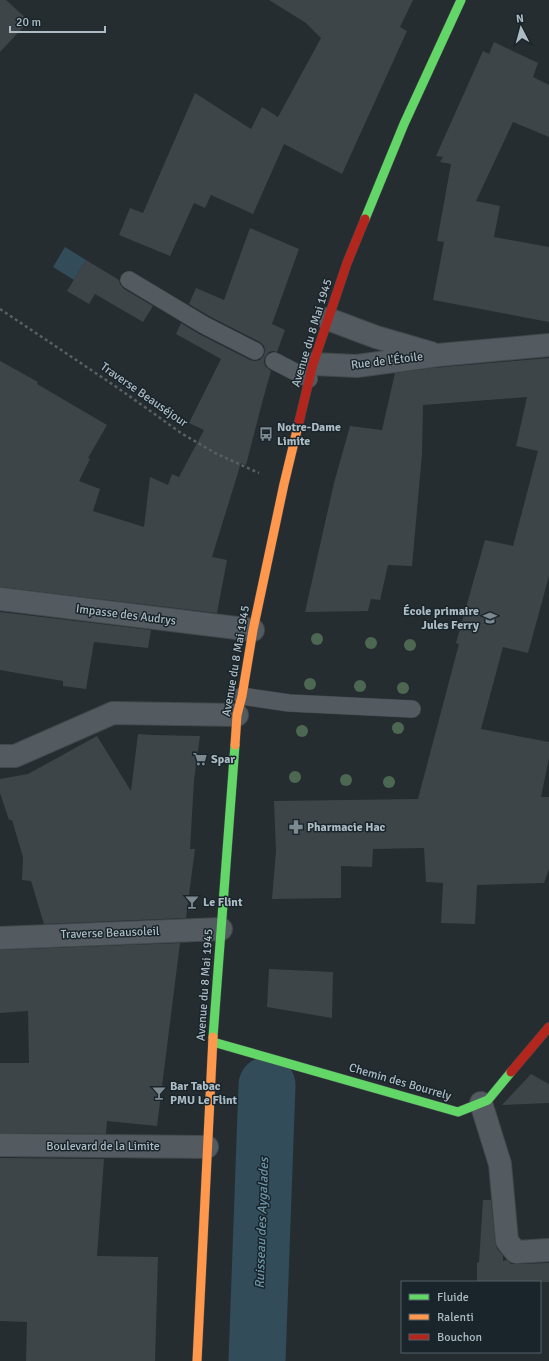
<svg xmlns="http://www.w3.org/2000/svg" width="549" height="1361" viewBox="0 0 549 1361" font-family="Signika,sans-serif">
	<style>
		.water { fill: #324c5a }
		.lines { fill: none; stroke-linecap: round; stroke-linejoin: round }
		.river { stroke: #324c5a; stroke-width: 57 }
		.building { fill: #3e4549 }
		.lane-casing { stroke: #42494c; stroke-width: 18 }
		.street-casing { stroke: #42494c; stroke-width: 24 }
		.fast-casing { stroke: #42494c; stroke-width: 10 }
		.slow-casing { stroke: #42494c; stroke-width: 10 }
		.jam-casing { stroke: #42494c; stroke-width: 10 }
		.path { stroke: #586063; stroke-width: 2.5; stroke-dasharray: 3 3; stroke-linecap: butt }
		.lane { stroke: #545b60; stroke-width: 17 }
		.street { stroke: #545b60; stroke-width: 22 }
		.fast { stroke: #63d668; stroke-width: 9 }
		.slow { stroke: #ff974d; stroke-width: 9 }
		.jam { stroke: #b3261e; stroke-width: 9 }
		.tree { fill: #4d6852 }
		.labels { text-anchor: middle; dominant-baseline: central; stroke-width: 3; stroke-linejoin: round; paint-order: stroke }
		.street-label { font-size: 12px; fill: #adbbc4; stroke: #19252b }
		.poi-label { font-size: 12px; font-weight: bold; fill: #adbbc4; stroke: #19252b; text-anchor: start }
		.water-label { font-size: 13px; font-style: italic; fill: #6d95a8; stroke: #19252b }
	</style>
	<rect width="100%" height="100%" fill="#252d31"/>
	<polygon class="water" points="65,247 86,260 74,280 53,267"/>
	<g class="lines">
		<polyline class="river" points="257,1361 267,1085"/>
	</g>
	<g class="building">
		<polygon points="0,0 6,0 29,21 0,52"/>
		<polygon points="269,0 413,0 400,27 407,31 342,174 284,144 253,214 211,195 205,208 194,203 170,256 119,235 130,208 143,213 195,93 251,129 262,107 278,117 321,38 306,23"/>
		<polygon points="494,42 538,63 533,77 549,85 549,137 513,122 476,201 500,206 494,237 549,247 549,322 433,300 444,242 437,241 451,164 440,162 443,157 436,156 483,51 489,54"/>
		<polygon points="250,228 299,249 272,324 285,330 277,352 273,351 269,352 265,357 264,361 265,366 271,371 262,403 246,465 241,463 212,557 227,560 217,613 0,587 0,361 38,382 37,384 107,425 88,458 90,459 79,481 100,489 93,511 144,527 150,477 168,485 172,474 179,477 204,430 189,423 221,359 176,334 181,323 199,334 250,360 255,361 260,360 264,355 265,350 264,346 260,342 209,316 189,304 196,288 224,300"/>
		<polygon points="86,260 119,280 120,284 124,289 153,306 143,322 95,294 89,304 67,291"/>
		<polygon points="549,358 549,576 528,653 503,647 481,729 549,742 549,758 541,797 549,797 549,869 544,883 477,885 475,924 441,923 443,883 426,882 424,848 373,849 372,867 341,866 341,898 272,899 276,851 274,801 418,799 459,644 456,643 485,540 513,546 538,451 516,446 527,397 423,405 422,454 412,566 388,565 380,600 371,599 368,611 305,612 334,483 350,426 382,430 395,373 432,368"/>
		<polygon points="0,612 151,630 148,648 94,642 86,689 63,686 63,681 0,670"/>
		<polygon points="138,734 152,735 200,736 194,780 190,849 195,849 186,918 44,924 31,881 22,880 23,857 12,820 9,820 0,793 0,779 28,774 97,736 131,791"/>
		<polygon points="180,943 157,1126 107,1121 106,1134 0,1133 0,1063 29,1063 28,1011 0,1013 0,950"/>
		<polygon points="269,969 333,972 332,1018 267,1007"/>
		<polygon points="531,1074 549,1084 549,1103 502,1105"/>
		<polygon points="0,1158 104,1159 97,1256 158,1257 155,1361 26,1361 27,1322 0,1321"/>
		<polygon points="483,1200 491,1200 495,1242 497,1249 503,1255 503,1261 507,1260 511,1264 517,1264 549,1263 549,1282 477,1282 477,1263 479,1262"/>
	</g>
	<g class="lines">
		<defs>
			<g id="lane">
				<polyline points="129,280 204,325 255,351"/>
				<polyline points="274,361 309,379"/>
				<polyline points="242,696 289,703 412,709"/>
			</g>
			<g id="street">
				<polyline points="328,319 376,337 431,353"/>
				<polyline points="313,364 357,366 438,355 549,345"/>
				<polyline points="0,599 253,630"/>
				<polyline points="0,756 15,756 113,713 237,715"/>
				<polyline points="0,938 221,929"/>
				<polyline points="481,1103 500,1164 507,1241 516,1252 549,1250"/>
				<polyline points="0,1145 207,1147"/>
			</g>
			<g id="fast">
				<polyline points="365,219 404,124 461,0"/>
				<polyline points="213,1037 235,745"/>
				<polyline points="213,1042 458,1112 488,1100 511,1072"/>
			</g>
			<g id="slow">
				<polyline points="235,745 237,715 242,696 253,630 284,484 298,426"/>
				<polyline points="197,1361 213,1037"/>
			</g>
			<g id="jam">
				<polyline points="298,426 313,364 347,263 365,219"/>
				<polyline points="511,1072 549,1027"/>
			</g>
		</defs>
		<use href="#lane" class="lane-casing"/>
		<use href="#street" class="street-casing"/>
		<use href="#fast" class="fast-casing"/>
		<use href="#slow" class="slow-casing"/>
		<use href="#jam" class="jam-casing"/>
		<polyline class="path" points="0,309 118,388 181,433 215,453 259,473"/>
		<use href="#lane" class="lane"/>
		<use href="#street" class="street"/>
		<use href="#fast" class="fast"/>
		<use href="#slow" class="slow"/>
		<use href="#jam" class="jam"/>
	</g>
	<g class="tree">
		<circle cx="317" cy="639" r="6"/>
		<circle cx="371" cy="643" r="6"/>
		<circle cx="410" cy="645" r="6"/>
		<circle cx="310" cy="684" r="6"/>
		<circle cx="360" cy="686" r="6"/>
		<circle cx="403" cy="688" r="6"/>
		<circle cx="398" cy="728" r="6"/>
		<circle cx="302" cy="731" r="6"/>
		<circle cx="295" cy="777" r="6"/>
		<circle cx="346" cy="780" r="6"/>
		<circle cx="389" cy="782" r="6"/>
	</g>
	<defs>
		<symbol id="bus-bare" viewBox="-9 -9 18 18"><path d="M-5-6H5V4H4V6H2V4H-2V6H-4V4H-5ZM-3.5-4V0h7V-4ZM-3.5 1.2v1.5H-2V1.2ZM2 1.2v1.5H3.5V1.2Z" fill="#7d8991" stroke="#19252b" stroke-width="2.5" paint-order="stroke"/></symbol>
		<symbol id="school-bare" viewBox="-9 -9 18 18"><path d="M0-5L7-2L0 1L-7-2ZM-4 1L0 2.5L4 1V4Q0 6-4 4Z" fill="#7d8991" stroke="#19252b" stroke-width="2.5" paint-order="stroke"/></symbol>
		<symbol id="supermarket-bare" viewBox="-9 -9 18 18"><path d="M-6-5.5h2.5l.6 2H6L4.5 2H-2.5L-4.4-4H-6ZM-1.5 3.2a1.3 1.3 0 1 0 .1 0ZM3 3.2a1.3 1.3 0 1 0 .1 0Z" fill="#7d8991" stroke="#19252b" stroke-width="2.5" paint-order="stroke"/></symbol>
		<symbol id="pharmacy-bare" viewBox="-9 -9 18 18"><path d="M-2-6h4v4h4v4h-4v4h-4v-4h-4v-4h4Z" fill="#7d8991" stroke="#19252b" stroke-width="2.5" paint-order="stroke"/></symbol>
		<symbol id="bar-bare" viewBox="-9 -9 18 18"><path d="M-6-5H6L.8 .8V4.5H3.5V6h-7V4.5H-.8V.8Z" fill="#7d8991" stroke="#19252b" stroke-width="2.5" paint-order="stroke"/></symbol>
	</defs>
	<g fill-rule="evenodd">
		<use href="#bus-bare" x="256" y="424" width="20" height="20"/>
		<use href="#school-bare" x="480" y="608" width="20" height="20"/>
		<use href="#supermarket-bare" x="190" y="749" width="20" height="20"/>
		<use href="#pharmacy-bare" x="286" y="817" width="20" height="20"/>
		<use href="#bar-bare" x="182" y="892" width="20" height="20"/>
		<use href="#bar-bare" x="149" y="1083" width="20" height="20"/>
	</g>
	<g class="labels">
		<g class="street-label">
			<text transform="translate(312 333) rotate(-73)">Avenue du 8 Mai 1945</text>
			<text transform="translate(387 361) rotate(-7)">Rue de l'Étoile</text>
			<text transform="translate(144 395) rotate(35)">Traverse Beauséjour</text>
			<text transform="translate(126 615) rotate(7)">Impasse des Audrys</text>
			<text transform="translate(236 661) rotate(-80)">Avenue du 8 Mai 1945</text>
			<text transform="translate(110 933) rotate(-2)">Traverse Beausoleil</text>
			<text transform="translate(205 985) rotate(-86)">Avenue du 8 Mai 1945</text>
			<text transform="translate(400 1082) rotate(16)">Chemin des Bourrely</text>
			<text x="103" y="1146">Boulevard de la Limite</text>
		</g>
		<g class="poi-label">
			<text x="277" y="427">Notre-Dame<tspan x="277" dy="14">Limite</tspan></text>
			<text x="479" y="611" text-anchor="end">École primaire<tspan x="479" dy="14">Jules Ferry</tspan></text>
			<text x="211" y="759">Spar</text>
			<text x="307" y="827">Pharmacie Hac</text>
			<text x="203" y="902">Le Flint</text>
			<text x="170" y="1086">Bar Tabac<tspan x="170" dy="14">PMU Le Flint</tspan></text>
		</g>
		<g class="water-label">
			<text transform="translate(262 1223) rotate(-88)">Ruisseau des Aygalades</text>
		</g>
	</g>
	<rect x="401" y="1281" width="140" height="72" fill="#19252b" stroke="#546168"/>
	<rect x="409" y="1294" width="20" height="6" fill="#63d668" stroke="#546168"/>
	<text x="437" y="1301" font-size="12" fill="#adbbc4">Fluide</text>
	<rect x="409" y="1314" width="20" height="6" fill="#ff974d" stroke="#546168"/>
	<text x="437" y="1321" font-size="12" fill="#adbbc4">Ralenti</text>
	<rect x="409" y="1334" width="20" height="6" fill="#b3261e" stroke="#546168"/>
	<text x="437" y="1341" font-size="12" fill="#adbbc4">Bouchon</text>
	<g transform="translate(521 28) rotate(354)" stroke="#19252b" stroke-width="3" paint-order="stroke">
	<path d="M0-3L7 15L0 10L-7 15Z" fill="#adbbc4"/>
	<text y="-6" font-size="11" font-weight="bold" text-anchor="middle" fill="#adbbc4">N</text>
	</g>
	<path d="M10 26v6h95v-6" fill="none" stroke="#adbbc4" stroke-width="2"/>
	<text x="16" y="26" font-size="12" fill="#adbbc4" stroke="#19252b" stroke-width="3" paint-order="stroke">20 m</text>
</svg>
